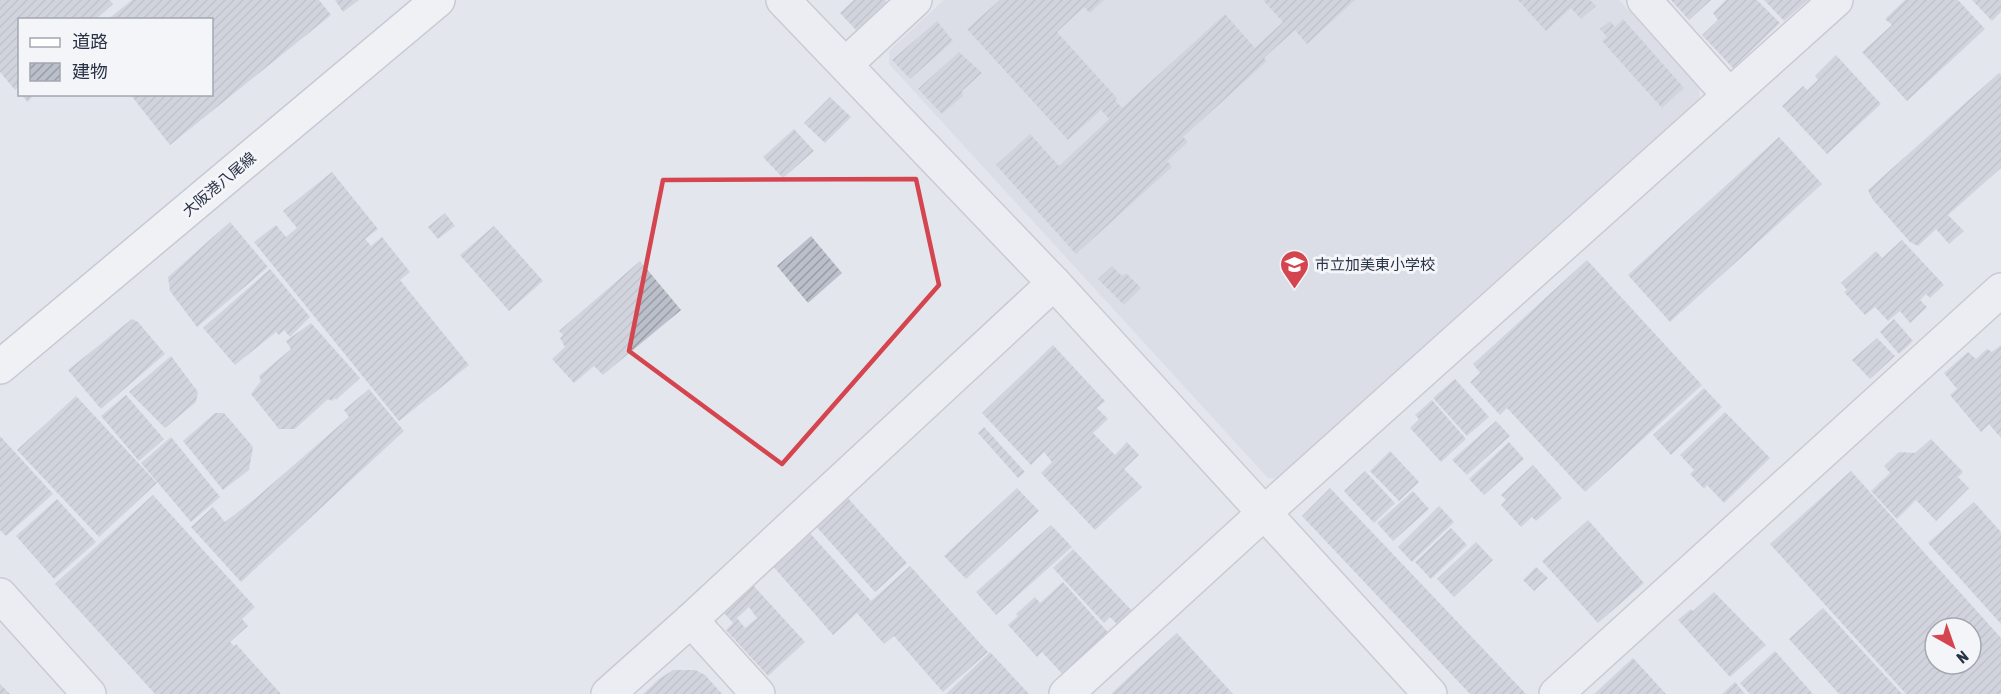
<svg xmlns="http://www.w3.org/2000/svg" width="2001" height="694" viewBox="0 0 2001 694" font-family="'Asap Condensed','Noto Sans JP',sans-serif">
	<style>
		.built { fill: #d1d5de }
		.building { fill: url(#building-hatch); fill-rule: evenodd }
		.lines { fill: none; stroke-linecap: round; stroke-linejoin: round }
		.minor-casing { stroke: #a8acb7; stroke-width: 36 }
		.major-casing { stroke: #a2a9b8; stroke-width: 36 }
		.minor { stroke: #f7f7fa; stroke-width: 33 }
		.major { stroke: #fff; stroke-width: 33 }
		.marked { fill: none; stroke: #d5454f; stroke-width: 4.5; stroke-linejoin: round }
		.labels { text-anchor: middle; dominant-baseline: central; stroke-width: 6; stroke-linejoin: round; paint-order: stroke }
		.street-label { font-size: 15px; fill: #2a3245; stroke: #f3f5f9 }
		.poi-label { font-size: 15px; fill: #2a3245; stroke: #f3f5f9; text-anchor: start }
	</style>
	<defs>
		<pattern id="building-hatch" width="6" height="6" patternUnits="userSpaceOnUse" patternTransform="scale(1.5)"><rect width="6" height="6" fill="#babfca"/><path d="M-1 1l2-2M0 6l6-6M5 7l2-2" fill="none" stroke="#979ca6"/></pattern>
	</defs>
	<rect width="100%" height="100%" fill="#e3e6ec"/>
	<polygon class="built" points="944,0 1619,0 1699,88 1700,100 1285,479 1268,478 889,64 889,51"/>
	<g class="building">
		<polygon points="0,0 110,0 113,4 95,20 20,20 20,86 15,90 0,72"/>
		<polygon points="132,0 319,0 331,15 170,145 130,94 212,94 212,20 107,20"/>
		<polygon points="335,0 359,0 343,12"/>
		<polygon points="854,0 885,0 888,3 856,30 840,13"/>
		<polygon points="1000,0 1104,0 1090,13 1084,7 1057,32 1117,98 1115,100 1122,108 1225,14 1255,48 1283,22 1263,0 1355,0 1307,44 1295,30 1264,58 1267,61 1183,137 1188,142 1167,161 1172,167 1076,254 996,165 1030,134 1059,166 1109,119 1101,110 1068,140 967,29"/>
		<polygon points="1518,0 1590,0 1596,6 1581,19 1571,8 1546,31"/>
		<polygon points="1671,0 1711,0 1689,20"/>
		<polygon points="1726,0 1757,0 1780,23 1733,68 1702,35 1718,20 1713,13"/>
		<polygon points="1764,0 1808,0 1784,21"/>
		<polygon points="1905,0 1958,0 1985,29 1907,101 1862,52 1892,25 1885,19"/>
		<polygon points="1972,0 2001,0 2001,12 1992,21"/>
		<polygon points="1623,19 1684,88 1662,108 1602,41 1607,37 1600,29 1610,21 1615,27"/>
		<polygon points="937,21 953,41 910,79 892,60"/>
		<polygon points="959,52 982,73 962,91 963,96 942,114 918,89"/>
		<polygon points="1836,55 1881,104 1827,154 1782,106 1803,86 1807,90 1818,80 1815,76"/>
		<polygon points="1999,73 2001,74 2001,168 1948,215 1964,231 1949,244 1936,229 1918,246 1910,242 1873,200 1868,190"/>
		<polygon points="20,94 34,94 28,102"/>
		<polygon points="830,97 851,117 825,143 804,123"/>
		<polygon points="794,129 814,151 783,178 763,157"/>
		<polygon points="1779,137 1822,184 1670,322 1628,275"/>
		<polygon points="332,172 378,229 365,239 371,246 382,237 410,272 400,280 469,365 399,421 254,242 276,225 286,237 297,228 283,211"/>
		<polygon points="445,213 455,226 438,239 428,227"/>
		<polygon points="230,222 268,267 197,327 170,291 168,277"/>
		<polygon points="494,226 543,281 509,311 460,255"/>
		<polygon points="811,236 842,273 808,303 777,266"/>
		<polygon points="1902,240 1944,285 1930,298 1926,294 1920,300 1927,307 1910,323 1900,311 1888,321 1875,307 1865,315 1844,292 1847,290 1841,283 1876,251 1882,258"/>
		<polygon points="1587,260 1702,385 1585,492 1507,408 1500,415 1470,382 1480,373 1473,364"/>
		<polygon points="640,261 681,310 603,375 594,366 574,383 552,359 565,347 560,338 563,335 559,331"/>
		<polygon points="1112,266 1122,276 1126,273 1141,288 1124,305 1098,279"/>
		<polygon points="270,269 310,317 290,337 284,330 279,335 276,332 235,365 203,328"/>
		<polygon points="132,319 138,322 165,354 101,409 68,370"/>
		<polygon points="1894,319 1913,341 1899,354 1880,332"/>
		<polygon points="311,323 360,378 336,400 335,398 332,401 328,399 295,429 279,429 251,394 261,381 259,376 291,349 286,341"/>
		<polygon points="1877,338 1895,356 1870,379 1852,360"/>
		<polygon points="1053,345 1105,401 1097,408 1108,419 1093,433 1115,455 1127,442 1139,455 1124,469 1142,487 1095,530 1041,473 1052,462 1044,452 1031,465 982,413"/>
		<polygon points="2001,345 2001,438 1989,424 1981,432 1950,395 1957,389 1944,373 1968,352 1976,359 1987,349 1992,352"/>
		<polygon points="171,356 198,392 196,402 165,428 129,392"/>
		<polygon points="1455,379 1489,417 1467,436 1433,398"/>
		<polygon points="1704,388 1722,407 1671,455 1653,435"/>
		<polygon points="369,389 404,431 241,582 191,527 213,507 225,522 256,498 349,417 344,410"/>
		<polygon points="126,395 164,439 139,461 101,416"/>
		<polygon points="76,396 157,483 99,537 17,450"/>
		<polygon points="1432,400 1466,439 1441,462 1410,428 1419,419 1415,415"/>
		<polygon points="1725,412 1770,458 1724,503 1707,485 1704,489 1690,474 1694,470 1680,455"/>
		<polygon points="215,413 224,413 253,447 249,470 223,490 183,441"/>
		<polygon points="1496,421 1510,436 1467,475 1452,460"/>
		<polygon points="984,427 1025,472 1018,478 978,433"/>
		<polygon points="0,436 53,494 6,536 0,530"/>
		<polygon points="171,437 220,497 191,522 141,463"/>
		<polygon points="1931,439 1963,472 1958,477 1969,488 1936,521 1916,500 1897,519 1871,491 1890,473 1884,466 1899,452 1915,453"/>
		<polygon points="1509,442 1524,459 1484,495 1469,479"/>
		<polygon points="1390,451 1419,482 1399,501 1370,471"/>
		<polygon points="1533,465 1562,498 1536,521 1532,517 1521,527 1501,505 1506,500 1501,495"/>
		<polygon points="1365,471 1395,503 1374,523 1344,491"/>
		<path d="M1851,471L2001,638V694H1906L1770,544ZM1935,628H1971V664H1935Z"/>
		<polygon points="1017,488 1039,511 966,579 944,556"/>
		<polygon points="1330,488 1526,694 1470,694 1302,516"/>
		<polygon points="1413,491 1429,509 1393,541 1377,523"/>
		<polygon points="153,495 255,607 242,619 248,626 230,642 234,646 236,644 281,694 155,694 55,584"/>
		<polygon points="845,495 907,563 875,592 813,523"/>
		<polygon points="57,499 96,542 54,579 16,536"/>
		<polygon points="1974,502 2001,532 2001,624 1928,543"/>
		<polygon points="1439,506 1454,522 1412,562 1398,547"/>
		<polygon points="1588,520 1644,583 1598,623 1542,561"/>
		<polygon points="1051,525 1072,547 996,615 976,592"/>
		<polygon points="1451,528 1467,545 1431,579 1415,562"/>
		<polygon points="809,532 871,601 910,566 988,652 943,692 894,636 884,644 857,613 833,635 771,564"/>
		<polygon points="1476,542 1493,560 1454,597 1437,579"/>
		<polygon points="1073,549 1136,615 1122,629 1110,617 1104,623 1053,568"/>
		<polygon points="1536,567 1548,578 1534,591 1523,580"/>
		<polygon points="1063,582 1113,638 1067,679 1042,652 1037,657 1008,625 1018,616 1016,614 1035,597 1040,603"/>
		<path d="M752,584L805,642L768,676L726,630L733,623L718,606ZM749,607L757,618L745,628L737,618Z"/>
		<polygon points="1714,592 1766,645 1730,677 1678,620 1691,609 1693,611"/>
		<polygon points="1823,608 1902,694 1839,694 1789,639"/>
		<polygon points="1177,633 1233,694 1111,694 1130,676"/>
		<polygon points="1775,651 1813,694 1750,694 1740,683"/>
		<polygon points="990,652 1029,694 946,694"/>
		<polygon points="1633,658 1666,694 1594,694"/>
		<polygon points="673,670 695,670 705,675 722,694 643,694 659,679"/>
		<polygon points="1735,682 1745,694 1722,694"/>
		<polygon points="0,684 10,694 0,694"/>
	</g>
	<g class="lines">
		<defs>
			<g id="minor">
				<polyline points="783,0 1054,283 1430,694"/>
				<polyline points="1644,0 1729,95"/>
				<polyline points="846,64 915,0"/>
				<polyline points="0,595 89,694"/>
				<polyline points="691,620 758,694"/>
				<polyline points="608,694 691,620 1054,283"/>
				<polyline points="1066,694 1264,513 1836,0"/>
				<polyline points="1556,694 2001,290"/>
			</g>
			<polyline id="major" points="0,367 438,0"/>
		</defs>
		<use href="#minor" class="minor-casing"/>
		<use href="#major" class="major-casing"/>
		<use href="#minor" class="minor"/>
		<use href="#major" class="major"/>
	</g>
	<path d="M0 0H2001V694H0ZM916,179L939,285L782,464L629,351L663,180Z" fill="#e3e6ec" fill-opacity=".55" fill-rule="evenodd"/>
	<path class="marked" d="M916,179L939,285L782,464L629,351L663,180Z"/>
	<defs>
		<symbol id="school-pin" viewBox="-11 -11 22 30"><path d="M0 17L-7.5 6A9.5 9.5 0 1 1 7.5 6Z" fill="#d5454f" stroke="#f3f5f9"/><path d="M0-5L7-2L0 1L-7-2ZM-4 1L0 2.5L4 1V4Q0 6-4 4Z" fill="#fff"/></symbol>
	</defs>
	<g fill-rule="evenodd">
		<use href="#school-pin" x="1278" y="248" width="33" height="45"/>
	</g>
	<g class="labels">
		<g class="street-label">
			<text transform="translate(219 184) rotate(-40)">大阪港八尾線</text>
		</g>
		<g class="poi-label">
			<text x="1315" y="264">市立加美東小学校</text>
		</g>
	</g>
	<rect x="18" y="18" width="195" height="78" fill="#f3f5f9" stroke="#a3a7b1" stroke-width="1.5"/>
	<rect x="30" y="38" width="30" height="9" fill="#ffffff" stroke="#a3a7b1" stroke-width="1.5"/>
	<text x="72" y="48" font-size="18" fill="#2a3245">道路</text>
	<rect x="30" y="63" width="30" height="18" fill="url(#building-hatch)" stroke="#a3a7b1" stroke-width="1.5"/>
	<text x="72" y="78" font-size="18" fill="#2a3245">建物</text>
	<g transform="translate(1953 646) rotate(140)"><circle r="28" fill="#f3f5f9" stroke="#a3a7b1" stroke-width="1.5"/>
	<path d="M0-4.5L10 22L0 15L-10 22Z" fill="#d5454f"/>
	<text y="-9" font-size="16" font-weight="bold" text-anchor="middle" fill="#2a3245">N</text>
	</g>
</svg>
